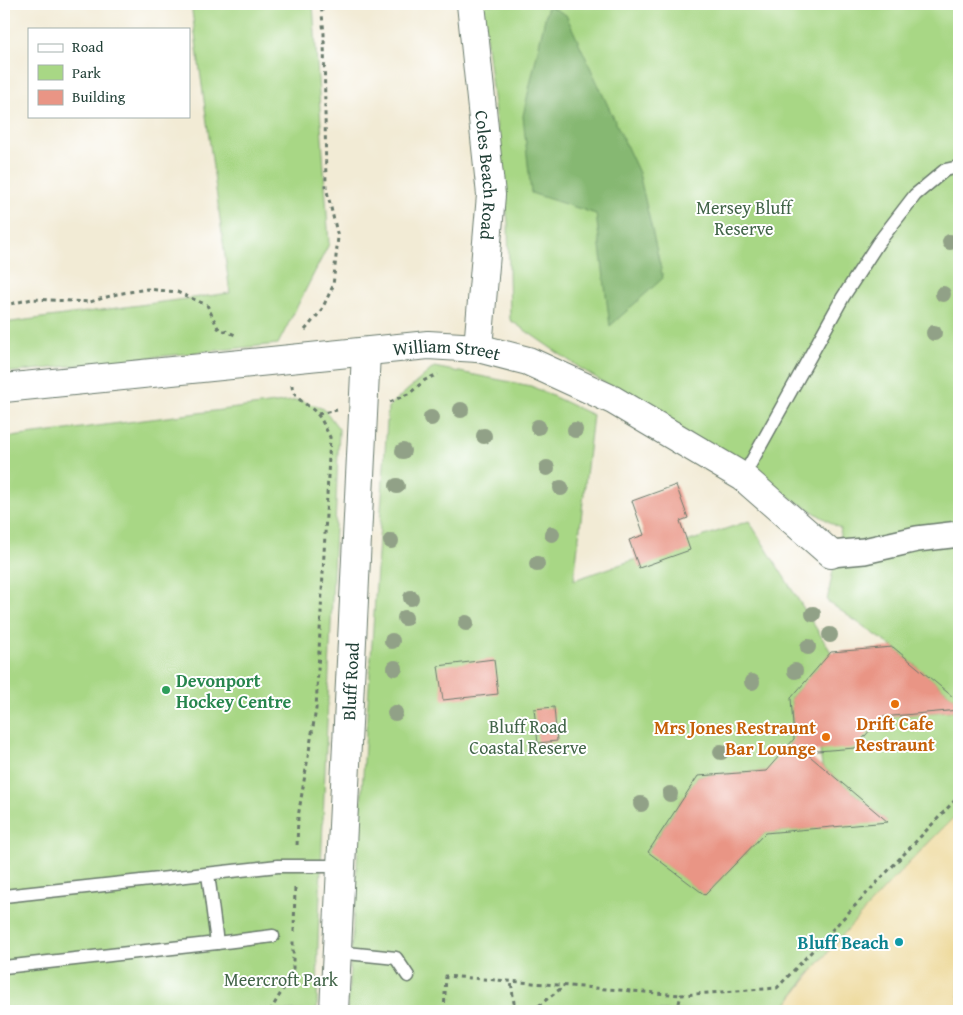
<svg xmlns="http://www.w3.org/2000/svg" width="963" height="1015" viewBox="0 0 963 1015" font-family="'Gentium Book Plus',serif">
	<style>
		.green { fill: #a8d785; stroke: #648a5c }
		.forest { fill: #86b872; stroke: #527a53 }
		.sand { fill: #eeda9e; stroke: #868c69 }
		.building { fill: #e99585 }
		.lines { fill: none; stroke-linecap: round; stroke-linejoin: round }
		.service-casing { stroke: #697a6c; stroke-width: 15 }
		.minor-casing { stroke: #697a6c; stroke-width: 28 }
		.tertiary-casing { stroke: #697a6c; stroke-width: 30 }
		.path { stroke: #697a6c; stroke-width: 3; stroke-dasharray: 4 4; stroke-linecap: butt }
		.service { stroke: #fff; stroke-width: 12 }
		.minor { stroke: #fff; stroke-width: 25 }
		.tertiary { stroke: #fff; stroke-width: 28 }
		.tree { fill: #91a187 }
		.leisure-dot { fill: #2e9e5b; stroke: #fff; stroke-width: 2 }
		.food-dot { fill: #e8710a; stroke: #fff; stroke-width: 2 }
		.culture-dot { fill: #0f9aa8; stroke: #fff; stroke-width: 2 }
		.labels { text-anchor: middle; dominant-baseline: central; stroke-width: 4; stroke-linejoin: round; paint-order: stroke }
		.street-label { font-size: 18px; fill: #1f3d34; stroke: #fff }
		.park-label { font-size: 18px; fill: #416448; stroke: #fff }
		.leisure-label { font-size: 18px; font-weight: bold; fill: #27864d; stroke: #fff; text-anchor: start }
		.food-label { font-size: 18px; font-weight: bold; fill: #c56008; stroke: #fff }
		.culture-label { font-size: 18px; font-weight: bold; fill: #0d838f; stroke: #fff; text-anchor: end }
	</style>
	<rect width="100%" height="100%" fill="#fff"/>
	<filter id="ink" filterUnits="userSpaceOnUse"><feTurbulence type="fractalNoise" baseFrequency=".02" numOctaves="2"/><feDisplacementMap in="SourceGraphic" scale="10" xChannelSelector="R" yChannelSelector="G"/><feConvolveMatrix kernelMatrix="1 2 1 2 8 2 1 2 1" color-interpolation-filters="sRGB"/></filter>
	<filter id="wash" filterUnits="userSpaceOnUse"><feTurbulence type="fractalNoise" baseFrequency=".0096" numOctaves="4" result="noise"/><feDisplacementMap in="SourceGraphic" scale="20" xChannelSelector="R" yChannelSelector="G"/><feGaussianBlur stdDeviation="1.12" result="paint"/><feColorMatrix in="noise" values="0 0 0 0 0 0 0 0 0 0 0 0 0 0 0 0 0 1.4 0 .05"/><feComposite in="paint" operator="in"/></filter>
	<g filter="url(#wash)">
		<rect width="100%" height="100%" fill="#f2ebd5"/>
		<g class="green">
			<polygon points="191,4 313,4 329,244 278,344 4,373 4,323 230,293"/>
			<polygon points="482,4 959,4 959,702 893,647 827,601 841,529 580,368 510,320 508,222"/>
			<polygon points="434,367 531,386 593,415 574,580 749,521 831,652 791,698 794,739 778,758 790,769 698,776 648,851 705,895 765,833 887,821 822,766 820,751 881,717 959,710 959,812 930,841 807,976 782,1011 347,1011 388,407"/>
			<polygon points="299,400 324,409 339,429 318,942 317,1011 4,1011 4,438"/>
		</g>
		<polygon class="forest" points="548,5 566,15 639,173 663,278 610,326 596,214 531,193 523,116"/>
		<path class="sand" d="M959,812V1011H782C833,941 898,873 959,812Z"/>
		<g id="blocks">
			<g class="building">
				<polygon points="676,485 688,518 680,521 690,550 639,568 629,540 644,535 632,501"/>
				<polygon points="893,647 959,702 959,710 881,717 855,748 805,752 888,822 765,833 705,895 648,852 698,776 766,771 794,739 791,698 831,652"/>
				<polygon points="494,659 498,694 443,700 438,666"/>
				<polygon points="554,707 557,741 538,743 534,709"/>
			</g>
		</g>
	</g>
	<g filter="url(#ink)">
		<use href="#blocks" fill-opacity="0" stroke="#697a6c" stroke-width="1"/>
		<g class="lines">
			<defs>
				<g id="service">
					<polyline points="743,477 843,297 878,243 915,195 945,170 959,167"/>
					<polyline points="4,896 278,866 341,866"/>
					<polyline points="217,943 273,936"/>
					<polyline points="337,952 396,958 408,976"/>
					<polyline points="4,967 217,943 208,874"/>
				</g>
				<polyline id="minor" points="831,554 864,551 917,539 959,534"/>
				<g id="tertiary">
					<path id="s1" d="M471,4L491,195L478,348"/>
					<path id="s2" d="M4,388L428,345L478,348L528,361L613,400L743,477L831,554"/>
					<path id="s3" d="M334,1011L366,353"/>
				</g>
			</defs>
			<use href="#service" class="service-casing"/>
			<use href="#minor" class="minor-casing"/>
			<use href="#tertiary" class="tertiary-casing"/>
			<g class="path">
				<polyline points="4,307 10,304 32,299 90,302 117,294 147,289 177,292 207,305 218,328 238,336"/>
				<polyline points="305,330 321,311 333,286 338,237 326,187 324,34 321,4"/>
				<path d="M292,385C292,400 310,404 318,415C323,421 326,430 330,437L316,709L298,817L297,847"/>
				<polyline points="390,402 410,393 425,380 438,374"/>
				<polyline points="318,414 337,410"/>
				<polyline points="294,932 295,886"/>
				<polyline points="270,1011 293,973 293,941"/>
				<polyline points="444,1011 446,976 681,995"/>
				<polyline points="510,1011 514,1003 511,981"/>
				<polyline points="532,1011 564,986"/>
				<polyline points="677,1011 681,995 777,988 959,796"/>
			</g>
			<use href="#service" class="service"/>
			<use href="#minor" class="minor"/>
			<use href="#tertiary" class="tertiary"/>
		</g>
		<g class="tree">
			<circle cx="950" cy="242" r="8"/>
			<circle cx="943" cy="294" r="8"/>
			<circle cx="934" cy="333" r="8"/>
			<circle cx="461" cy="410" r="8"/>
			<circle cx="431" cy="418" r="8"/>
			<circle cx="538" cy="427" r="8"/>
			<circle cx="575" cy="430" r="8"/>
			<circle cx="484" cy="436" r="8"/>
			<circle cx="403" cy="451" r="8"/>
			<circle cx="547" cy="468" r="8"/>
			<circle cx="397" cy="486" r="8"/>
			<circle cx="561" cy="488" r="8"/>
			<circle cx="552" cy="534" r="8"/>
			<circle cx="391" cy="541" r="8"/>
			<circle cx="537" cy="564" r="8"/>
			<circle cx="411" cy="598" r="8"/>
			<circle cx="813" cy="614" r="8"/>
			<circle cx="405" cy="618" r="8"/>
			<circle cx="466" cy="623" r="8"/>
			<circle cx="830" cy="635" r="8"/>
			<circle cx="392" cy="641" r="8"/>
			<circle cx="808" cy="647" r="8"/>
			<circle cx="395" cy="668" r="8"/>
			<circle cx="795" cy="671" r="8"/>
			<circle cx="752" cy="682" r="8"/>
			<circle cx="395" cy="713" r="8"/>
			<circle cx="721" cy="752" r="8"/>
			<circle cx="670" cy="794" r="8"/>
			<circle cx="641" cy="804" r="8"/>
		</g>
	</g>
	<circle class="leisure-dot" cx="166" cy="690" r="5"/>
	<g class="food-dot">
		<circle cx="895" cy="704" r="5"/>
		<circle cx="826" cy="737" r="5"/>
	</g>
	<circle class="culture-dot" cx="899" cy="942" r="5"/>
	<g class="labels">
		<g class="street-label">
			<text stroke="none"><textPath href="#s1" startOffset="172">Coles Beach Road</textPath></text>
			<text stroke="none"><textPath href="#s2" startOffset="445">William Street</textPath></text>
			<text stroke="none"><textPath href="#s3" startOffset="330">Bluff Road</textPath></text>
		</g>
		<g class="park-label">
			<text x="744" y="207">Mersey Bluff<tspan x="744" dy="21">Reserve</tspan></text>
			<text x="528" y="726">Bluff Road<tspan x="528" dy="21">Coastal Reserve</tspan></text>
			<text x="281" y="979">Meercroft Park</text>
		</g>
		<g class="leisure-label">
			<text x="176" y="680">Devonport<tspan x="176" dy="21">Hockey Centre</tspan></text>
		</g>
		<g class="food-label">
			<text x="895" y="723">Drift Cafe<tspan x="895" dy="21">Restraunt</tspan></text>
			<text x="816" y="727" text-anchor="end">Mrs Jones Restraunt<tspan x="816" dy="21">Bar Lounge</tspan></text>
		</g>
		<g class="culture-label">
			<text x="889" y="942">Bluff Beach</text>
		</g>
	</g>
	<rect width="963" height="1015" fill="none" stroke="#fff" stroke-width="20"/>
	<rect x="28" y="28" width="162" height="90" fill="#ffffff" stroke="#a5b1ae"/>
	<rect x="38" y="44" width="25" height="8" fill="#ffffff" stroke="#a5b1ae"/>
	<text x="72" y="52" font-size="15" fill="#1f3d34">Road</text>
	<rect x="38" y="65" width="25" height="15" fill="#a8d785" stroke="#a5b1ae"/>
	<text x="72" y="78" font-size="15" fill="#1f3d34">Park</text>
	<rect x="38" y="90" width="25" height="15" fill="#e99585" stroke="#a5b1ae"/>
	<text x="72" y="102" font-size="15" fill="#1f3d34">Building</text>
</svg>
